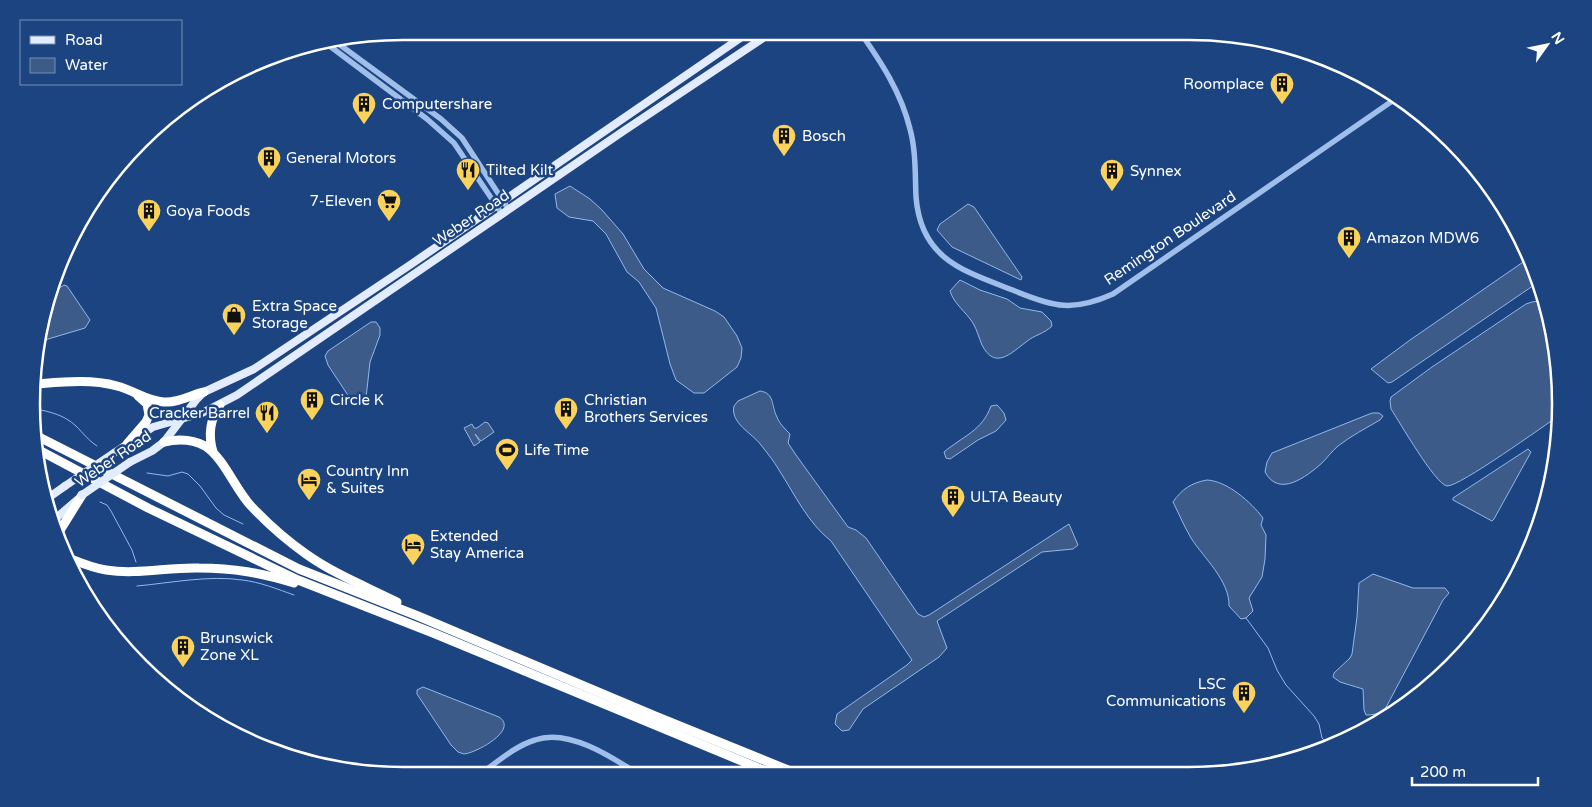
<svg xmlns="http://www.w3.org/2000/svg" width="1592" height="807" viewBox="0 0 1592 807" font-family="'Varela Round',sans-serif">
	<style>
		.water { fill: #3d5b88; stroke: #92b8ec }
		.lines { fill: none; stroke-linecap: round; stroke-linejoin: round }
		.stream { stroke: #92b8ec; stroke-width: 1 }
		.minor { stroke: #9fbeea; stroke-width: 5.5 }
		.major { stroke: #e3ecfe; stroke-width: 8 }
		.highway { stroke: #fff; stroke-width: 9 }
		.major-bridge { stroke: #e3ecfe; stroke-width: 8 }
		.labels { text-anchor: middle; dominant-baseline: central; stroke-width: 5; stroke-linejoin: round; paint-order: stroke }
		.poi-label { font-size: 15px; fill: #fff; stroke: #1b4481; text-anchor: start }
		.street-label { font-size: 15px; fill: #fff; stroke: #1b4481 }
		.rim { fill: none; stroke: #fff; stroke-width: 2.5 }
	</style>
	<rect width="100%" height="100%" fill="#1b4481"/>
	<g class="water">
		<polygon points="570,186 590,199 602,210 623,234 644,269 663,288 715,311 724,317 737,336 742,348 741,358 737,367 704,393 694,393 676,380 670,364 656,308 639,282 627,272 606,234 593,221 569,217 557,208 555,194"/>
		<polygon points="968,204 974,207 1022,277 1021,280 952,247 937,230 940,224"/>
		<polygon points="1529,258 1540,281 1392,382 1388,383 1371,369 1410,340"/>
		<path d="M960,280L980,290L1007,299L1020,308L1042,312L1051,321L1052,326C1044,334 1034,335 1026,342C1010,354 995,370 982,345C979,338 977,330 973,323C966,312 954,304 950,291Z"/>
		<polygon points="64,285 67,286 90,320 85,328 38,342 38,331 49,295"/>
		<path d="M1545,300L1558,355L1560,415C1545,425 1459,487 1447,486C1435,484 1399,421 1391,409L1390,401L1391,397L1432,367L1526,304L1532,302Z"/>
		<polygon points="371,322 376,322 380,328 380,335 370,362 366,398 357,404 353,403 328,365 325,356 328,351"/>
		<path d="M760,391C775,393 771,406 777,417C779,423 785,429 790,434L788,443L796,455L848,527L856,530L866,538L918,614L924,617L929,615L1069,524L1078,545L1073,549L1042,552L937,621L947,648L939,657L863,709L849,730L842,731L835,724L837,714L907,665L912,660L831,541C808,523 795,495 779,470C774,461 767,453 761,445C752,433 730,423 734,406L738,401Z"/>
		<path d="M997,405L1004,413L1006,420L996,431L978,440L950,459L946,458L944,452C963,436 982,431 991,406Z"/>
		<path d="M1372,413H1379L1383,416L1380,420C1366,428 1351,436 1338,446C1332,451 1327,458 1322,463C1306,477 1279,498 1265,472L1267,462L1272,453Z"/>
		<polygon points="485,422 488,423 494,432 481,441 475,434 480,442 474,446 464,428 472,424 474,428 477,428"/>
		<polygon points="1528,449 1531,452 1494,519 1492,521 1453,500 1453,498"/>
		<path d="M1207,480C1227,481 1251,502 1263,518L1261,525L1266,535L1265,559L1262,577L1249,598L1253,611L1246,618L1241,619L1229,606C1230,581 1203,557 1191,538C1184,526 1179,514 1173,502C1182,489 1191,483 1207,480Z"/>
		<polygon points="1373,574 1413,588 1445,588 1449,593 1443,600 1383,713 1369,715 1366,715 1364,710 1363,689 1340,682 1333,677 1334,673 1350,658 1352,654 1357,617 1359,583"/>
		<path d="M423,687L499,717C519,730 476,753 464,754L458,752L451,745L417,694V690Z"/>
	</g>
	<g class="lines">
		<g class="stream">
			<path d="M36,409C51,412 64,415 76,426C83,433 88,440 97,446"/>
			<polyline points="41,472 48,474"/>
			<polyline points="147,473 168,476 182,472 188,474 200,486 216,508 224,515 243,524"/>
			<polyline points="100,502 107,505 111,511 132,550 136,562"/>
			<path d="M137,586C170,583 209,575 242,580C260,582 277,589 294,595"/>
			<polyline points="1246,618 1268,648 1277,670 1286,685 1314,716 1319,724 1322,738 1332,747"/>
		</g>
		<g class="minor">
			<path d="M860,32C881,62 901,92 910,129C916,151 915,174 916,197C921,260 964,271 1015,291C1054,307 1073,312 1113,294L1398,97"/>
			<polyline points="336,42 441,119 462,138 509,210"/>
			<polyline points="327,44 427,119 454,143 502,214"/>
			<path d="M479,775C496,763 515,746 535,740C568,728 612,757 638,774"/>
		</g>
		<g class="major">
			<polyline points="114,453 153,427 202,413 237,395 625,130 772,32"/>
			<polyline points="130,462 152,451 164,442 196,400 204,392 254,369 410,265 749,32"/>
			<polyline points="48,498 65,486"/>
			<polyline points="55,519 77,500"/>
		</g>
		<g class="highway">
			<path d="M37,384C63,382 91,379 117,386C133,390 147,401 164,402C179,403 190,395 204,392"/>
			<polyline points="35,435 299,569 418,616 655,716 798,774"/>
			<path d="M164,442C177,439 192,439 205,446C224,458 235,489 251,506C268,524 286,540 306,554C334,574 367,587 397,602"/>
			<polyline points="127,444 146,422 149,415 147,404 138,396"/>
			<polyline points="35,448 148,508 298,580 433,633 773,774"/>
			<path d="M213,452C208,435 210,419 220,405"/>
			<polyline points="59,532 82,495"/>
			<path d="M66,557C79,562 92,568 106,570C137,575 168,567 199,568C234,568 261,573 294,583"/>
		</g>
		<g class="major-bridge">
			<polyline points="65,486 114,453"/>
			<polyline points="82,495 130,462"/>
		</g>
	</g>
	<defs>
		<symbol id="building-pin" viewBox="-11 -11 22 30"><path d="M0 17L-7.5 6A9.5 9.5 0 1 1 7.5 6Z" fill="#fbd35c" stroke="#1b4481"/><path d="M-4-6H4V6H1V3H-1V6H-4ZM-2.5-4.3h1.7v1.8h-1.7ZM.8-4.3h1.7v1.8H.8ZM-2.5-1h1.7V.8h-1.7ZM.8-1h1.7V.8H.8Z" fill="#111"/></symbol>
		<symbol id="restaurant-pin" viewBox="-11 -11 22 30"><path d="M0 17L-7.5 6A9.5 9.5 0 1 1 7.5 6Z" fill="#fbd35c" stroke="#1b4481"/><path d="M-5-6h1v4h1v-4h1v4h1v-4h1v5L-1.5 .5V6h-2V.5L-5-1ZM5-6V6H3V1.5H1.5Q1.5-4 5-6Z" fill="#111"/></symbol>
		<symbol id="supermarket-pin" viewBox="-11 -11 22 30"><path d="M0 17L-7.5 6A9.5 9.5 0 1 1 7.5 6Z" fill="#fbd35c" stroke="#1b4481"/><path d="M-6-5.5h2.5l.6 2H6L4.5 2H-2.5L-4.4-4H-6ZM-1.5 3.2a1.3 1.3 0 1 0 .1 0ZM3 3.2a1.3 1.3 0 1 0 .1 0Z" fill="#111"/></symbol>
		<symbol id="shop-pin" viewBox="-11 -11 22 30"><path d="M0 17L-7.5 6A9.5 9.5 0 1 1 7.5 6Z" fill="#fbd35c" stroke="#1b4481"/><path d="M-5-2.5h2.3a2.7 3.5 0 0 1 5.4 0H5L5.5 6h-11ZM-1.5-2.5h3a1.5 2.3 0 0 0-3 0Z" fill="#111"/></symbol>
		<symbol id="stadium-pin" viewBox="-11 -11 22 30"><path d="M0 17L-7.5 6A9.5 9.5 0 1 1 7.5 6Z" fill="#fbd35c" stroke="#1b4481"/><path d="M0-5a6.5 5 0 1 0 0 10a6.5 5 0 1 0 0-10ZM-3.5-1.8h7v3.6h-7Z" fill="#111"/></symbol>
		<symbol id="hotel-pin" viewBox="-11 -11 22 30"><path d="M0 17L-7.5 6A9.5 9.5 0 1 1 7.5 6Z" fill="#fbd35c" stroke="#1b4481"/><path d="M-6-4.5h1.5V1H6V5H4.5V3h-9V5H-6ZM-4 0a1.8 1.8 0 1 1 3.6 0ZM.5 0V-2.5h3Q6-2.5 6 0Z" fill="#111"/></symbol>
	</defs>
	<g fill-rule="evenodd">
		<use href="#building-pin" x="1268" y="70" width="28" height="38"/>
		<use href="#building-pin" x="350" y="90" width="28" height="38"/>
		<use href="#building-pin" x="770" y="122" width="28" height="38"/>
		<use href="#building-pin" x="255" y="144" width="28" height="38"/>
		<use href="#restaurant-pin" x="454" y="156" width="28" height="38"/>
		<use href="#building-pin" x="1098" y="157" width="28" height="38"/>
		<use href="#supermarket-pin" x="375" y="187" width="28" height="38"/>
		<use href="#building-pin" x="135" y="197" width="28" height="38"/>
		<use href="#building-pin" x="1335" y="224" width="28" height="38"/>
		<use href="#shop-pin" x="220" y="301" width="28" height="38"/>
		<use href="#building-pin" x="298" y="386" width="28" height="38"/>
		<use href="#building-pin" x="552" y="395" width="28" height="38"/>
		<use href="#restaurant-pin" x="253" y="399" width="28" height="38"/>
		<use href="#stadium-pin" x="493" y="436" width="28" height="38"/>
		<use href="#hotel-pin" x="295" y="466" width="28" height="38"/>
		<use href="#building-pin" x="939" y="483" width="28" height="38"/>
		<use href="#hotel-pin" x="399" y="531" width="28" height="38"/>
		<use href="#building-pin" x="169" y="633" width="28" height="38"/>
		<use href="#building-pin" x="1230" y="679" width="28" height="38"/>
	</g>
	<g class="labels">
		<g class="poi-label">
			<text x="1264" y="84" text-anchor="end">Roomplace</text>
			<text x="382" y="104">Computershare</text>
			<text x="802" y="136">Bosch</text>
			<text x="286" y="158">General Motors</text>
			<text x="486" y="170">Tilted Kilt</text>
			<text x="1130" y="171">Synnex</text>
			<text x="372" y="201" text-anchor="end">7-Eleven</text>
			<text x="166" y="211">Goya Foods</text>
			<text x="1366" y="238">Amazon MDW6</text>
			<text x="252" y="306">Extra Space<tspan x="252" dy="17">Storage</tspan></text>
			<text x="330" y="400">Circle K</text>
			<text x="584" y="400">Christian<tspan x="584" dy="17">Brothers Services</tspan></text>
			<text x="250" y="413" text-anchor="end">Cracker Barrel</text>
			<text x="524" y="450">Life Time</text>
			<text x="326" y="471">Country Inn<tspan x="326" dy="17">&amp; Suites</tspan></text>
			<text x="970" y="497">ULTA Beauty</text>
			<text x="430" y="536">Extended<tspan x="430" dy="17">Stay America</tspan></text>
			<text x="200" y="638">Brunswick<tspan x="200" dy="17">Zone XL</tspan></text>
			<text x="1226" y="684" text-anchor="end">LSC<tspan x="1226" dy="17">Communications</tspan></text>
		</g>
		<g class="street-label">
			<text transform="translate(471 218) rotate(-34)">Weber Road</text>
			<text transform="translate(1170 238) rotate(-34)">Remington Boulevard</text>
			<text transform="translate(113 459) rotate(-34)">Weber Road</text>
		</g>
	</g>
	<path d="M0 0H1592V807H0ZM403 40H1189A363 363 0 0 1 1552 403V404A363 363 0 0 1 1189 767H403A363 363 0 0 1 40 404V403A363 363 0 0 1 403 40Z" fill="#1b4481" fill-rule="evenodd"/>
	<path class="rim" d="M403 40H1189A363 363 0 0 1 1552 403V404A363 363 0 0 1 1189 767H403A363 363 0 0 1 40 404V403A363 363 0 0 1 403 40Z"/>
	<rect x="20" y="20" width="162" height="65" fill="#1b4481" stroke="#768fb3"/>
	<rect x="30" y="36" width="25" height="8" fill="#e3ecfe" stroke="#768fb3"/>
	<text x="65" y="45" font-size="15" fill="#ffffff">Road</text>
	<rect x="30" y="58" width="25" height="15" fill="#3d5b88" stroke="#768fb3"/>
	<text x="65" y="70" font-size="15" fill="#ffffff">Water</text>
	<g transform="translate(1547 45) rotate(57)" stroke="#1b4481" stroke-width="4" paint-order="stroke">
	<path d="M0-4L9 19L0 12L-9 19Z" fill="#ffffff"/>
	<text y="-8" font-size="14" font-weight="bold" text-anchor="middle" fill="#ffffff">N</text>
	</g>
	<path d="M1412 777v8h126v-8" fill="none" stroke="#ffffff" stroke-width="2.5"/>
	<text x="1420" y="777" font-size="15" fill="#ffffff" stroke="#1b4481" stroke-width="4" paint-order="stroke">200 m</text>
</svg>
